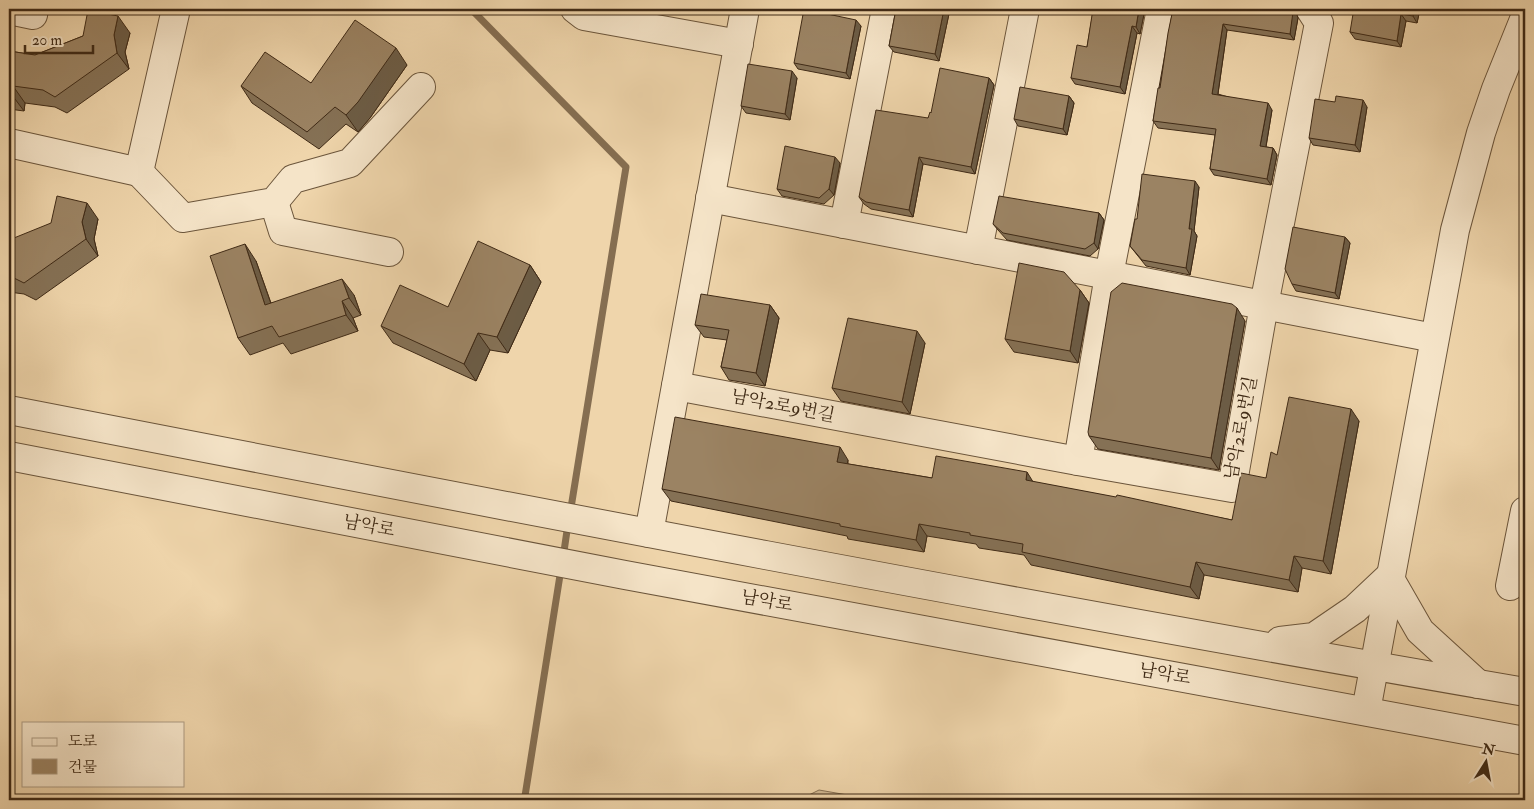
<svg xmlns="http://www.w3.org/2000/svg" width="1534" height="809" viewBox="0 0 1534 809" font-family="'IM FELL Double Pica','Noto Serif KR',serif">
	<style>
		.green { fill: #d1b892; stroke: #887154 }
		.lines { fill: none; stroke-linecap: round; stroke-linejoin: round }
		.stream { stroke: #856e51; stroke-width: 7 }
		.minor-casing { stroke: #6b553b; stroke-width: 30 }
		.minor { stroke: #f5e4c8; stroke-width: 28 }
		.wall { fill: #857155; stroke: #3f2a16 }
		.shaded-wall { fill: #6c5c45; stroke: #3f2a16 }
		.building { fill: #9b8363; stroke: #3f2a16 }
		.labels { text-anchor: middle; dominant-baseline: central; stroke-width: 4; stroke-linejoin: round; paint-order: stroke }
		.street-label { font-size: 18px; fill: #3f2a16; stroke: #f5e4c8 }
	</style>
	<rect width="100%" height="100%" fill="#efd5ab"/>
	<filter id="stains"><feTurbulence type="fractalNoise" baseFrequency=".004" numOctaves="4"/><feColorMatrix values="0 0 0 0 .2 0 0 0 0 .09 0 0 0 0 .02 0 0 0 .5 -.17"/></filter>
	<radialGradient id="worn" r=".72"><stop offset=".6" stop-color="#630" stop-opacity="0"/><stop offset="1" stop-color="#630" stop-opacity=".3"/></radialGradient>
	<polygon class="green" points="819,790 876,800 799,800"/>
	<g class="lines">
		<g class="stream">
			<polyline points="471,9 626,167 570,514"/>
			<polyline points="563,558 568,524"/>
			<polyline points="522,800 525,796 561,569"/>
		</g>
		<defs>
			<g id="minor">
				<polyline points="575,9 584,16 739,44"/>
				<polyline points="9,10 33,15 34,9"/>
				<polyline points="9,143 139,172 176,9"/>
				<polyline points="139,172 183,218 274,202 293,179 350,163 421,87"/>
				<polyline points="710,198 1434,338"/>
				<polyline points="274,202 283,231 389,252"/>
				<polyline points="844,224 886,9"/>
				<polyline points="978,250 1025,9"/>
				<polyline points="676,386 1078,461 1232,488 1264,305 1319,23 1310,9"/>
				<path d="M9,410C513,508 1018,605 1525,692"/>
				<polyline points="9,456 625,575 1525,741"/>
				<polyline points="1078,461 1109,275 1161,9"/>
				<polyline points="649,533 745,9"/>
				<polyline points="1510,586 1525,511"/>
				<polyline points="1280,641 1314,637 1355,609 1389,577 1420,631 1478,684"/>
				<polyline points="1366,711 1455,230 1481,133 1496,89 1525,17"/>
			</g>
		</defs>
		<use href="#minor" class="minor-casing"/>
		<use href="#minor" class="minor"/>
	</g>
	<g class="wall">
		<polygon points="896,9 950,9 939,61 894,52 889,46"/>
		<polygon points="1075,9 1145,9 1140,34 1137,33 1125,94 1075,84 1071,78 1087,47 1093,12"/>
		<polygon points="1173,9 1298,18 1294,40 1227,30 1218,94 1272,110 1266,147 1273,148 1277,155 1271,185 1214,175 1210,169 1215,135 1158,128 1153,121"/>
		<polygon points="1360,9 1420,9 1417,23 1406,21 1401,47 1355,39 1350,32"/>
		<polygon points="861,26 850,79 798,69 794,63"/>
		<polygon points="130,33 125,52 129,69 67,113 55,107 25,103 24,111 9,109 9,51 35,55 83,36"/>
		<polygon points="407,65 370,118 358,132 346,124 319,149 252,103 241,86 311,83"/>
		<polygon points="797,78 790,120 746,113 741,106"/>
		<polygon points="989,78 994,85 975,174 923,164 913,217 871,209 864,204 859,197 928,118 931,113"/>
		<polygon points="1069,96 1074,103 1067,135 1018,126 1014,119"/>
		<polygon points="1367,107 1360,152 1313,145 1309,138"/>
		<polygon points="840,163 834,195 824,204 782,196 777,189"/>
		<polygon points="1199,187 1194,231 1197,236 1190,275 1146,266 1130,246 1137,219"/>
		<polygon points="1099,213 1104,220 1098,249 1090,256 1007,240 998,230 993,224"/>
		<polygon points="98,219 94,239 98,256 36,300 24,294 9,292 9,240"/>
		<polygon points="1345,237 1350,243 1339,299 1296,291 1292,284"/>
		<polygon points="256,261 271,303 354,295 361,315 353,318 358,331 291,354 283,343 250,355 238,338"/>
		<polygon points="530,265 541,282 508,353 490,350 476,381 393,343 381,326 448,307"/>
		<polygon points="1080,290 1089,303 1078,363 1014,352 1005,339"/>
		<polygon points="770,305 779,318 765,386 729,380 721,367 727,340 704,337 695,325"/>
		<polygon points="1245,321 1219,470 1098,449 1089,436"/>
		<polygon points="925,343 910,414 841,401 832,388"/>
		<polygon points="1359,421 1331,574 1302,568 1298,592 1204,575 1199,599 1031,565 1024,555 979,548 976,544 927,536 924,552 848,539 847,536 671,501 662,489 848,460 848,464 932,478 1033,482 1232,520 1266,478 1277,455"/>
	</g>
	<g class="shaded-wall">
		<polygon points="944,9 950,9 939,61 935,54"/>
		<polygon points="1139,9 1145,9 1140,34 1136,27"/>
		<polygon points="1292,9 1295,9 1298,18 1294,40 1290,34"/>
		<polygon points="1414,9 1420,9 1417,23 1413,16"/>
		<polygon points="1401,14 1406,21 1401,47 1397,41"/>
		<polygon points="118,16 130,33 125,52 129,69 117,53 114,35"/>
		<polygon points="856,20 861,26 850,79 846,73"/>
		<polygon points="1223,24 1227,30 1217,100 1212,94"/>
		<polygon points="1132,26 1137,33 1125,94 1120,87"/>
		<polygon points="396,48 407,65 370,118 358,132 346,115"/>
		<polygon points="792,71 797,78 790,120 785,114"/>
		<polygon points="989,78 994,85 975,174 971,167"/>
		<polygon points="13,86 25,103 24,111 12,95"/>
		<polygon points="1069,96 1074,103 1067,135 1063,129"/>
		<polygon points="1363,100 1367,107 1360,152 1355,145"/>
		<polygon points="1268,103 1272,110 1265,152 1260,146"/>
		<polygon points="1273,148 1277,155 1271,185 1267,179"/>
		<polygon points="835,157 840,163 834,195 829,189"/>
		<polygon points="919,157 923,164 913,217 909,210"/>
		<polygon points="1195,181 1199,187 1194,231 1197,236 1190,275 1186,268 1189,229"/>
		<polygon points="87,203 98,219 94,239 98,256 86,239 82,222"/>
		<polygon points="1099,213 1104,220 1098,249 1094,243"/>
		<polygon points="1345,237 1350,243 1339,299 1335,293"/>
		<polygon points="245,244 256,261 277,321 265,305"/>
		<polygon points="530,265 541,282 508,353 497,337"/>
		<polygon points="342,279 354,295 361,315 349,298"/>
		<polygon points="1080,290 1089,303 1078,363 1070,351"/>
		<polygon points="342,301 353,318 358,331 346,315"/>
		<polygon points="770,305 779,318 765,386 756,373"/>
		<polygon points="1237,308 1245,321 1219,470 1211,458"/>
		<polygon points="917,331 925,343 910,414 902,402"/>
		<polygon points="478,333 490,350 476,381 464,364"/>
		<polygon points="1351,409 1359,421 1331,574 1323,561"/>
		<polygon points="840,447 848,460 845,474 837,462"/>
		<polygon points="1027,472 1035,485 1026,480"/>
		<polygon points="919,524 927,536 924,552 916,540"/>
		<polygon points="1294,556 1302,568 1298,592 1289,580"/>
		<polygon points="1196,562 1204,575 1199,599 1190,587"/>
	</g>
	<g class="building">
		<polygon points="804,9 856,20 846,73 794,63"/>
		<polygon points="896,9 944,9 935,54 889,46"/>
		<polygon points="1093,9 1139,9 1136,27 1132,26 1120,87 1071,78 1077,45 1087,47"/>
		<polygon points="1173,9 1292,9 1293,12 1290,34 1223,24 1212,94 1268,103 1260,146 1273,148 1267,179 1210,169 1216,129 1153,121 1158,88 1160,88 1168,33"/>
		<polygon points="1360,9 1414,9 1413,16 1401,14 1397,41 1350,32 1353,14"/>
		<polygon points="88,10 118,16 114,35 117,53 55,97 43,90 13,86 12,95 9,94 9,51 35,55 83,36"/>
		<polygon points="355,20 396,48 358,102 346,115 335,107 307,132 241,86 265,52 311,83"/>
		<polygon points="748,64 792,71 785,114 741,106"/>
		<polygon points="940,68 989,78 971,167 919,157 909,210 866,202 859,197 876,110 928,118 930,112 931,113"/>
		<polygon points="1020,87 1069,96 1063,129 1014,119"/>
		<polygon points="1336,96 1363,100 1355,145 1309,138 1315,99 1335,102"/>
		<polygon points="785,146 835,157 829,189 819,198 777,189"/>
		<polygon points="1142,174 1195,181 1189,229 1192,229 1186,268 1142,260 1130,246 1135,219 1137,219"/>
		<polygon points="57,196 87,203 82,222 86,239 24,283 12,277 9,277 9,240 51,223"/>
		<polygon points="999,196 1099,213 1094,243 1085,249 1003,233 993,224"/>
		<polygon points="1293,227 1345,237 1335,293 1292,284 1285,269"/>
		<polygon points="478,241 530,265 497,337 478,333 464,364 381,326 400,285 448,307"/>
		<polygon points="245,244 265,305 342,279 349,298 342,301 346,315 279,337 272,326 238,338 210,256"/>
		<polygon points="1019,263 1064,272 1080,290 1070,351 1005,339"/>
		<polygon points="1122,283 1232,304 1237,308 1211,458 1089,436 1088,432 1111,292"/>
		<polygon points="701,294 770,305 756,373 721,367 729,330 695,325"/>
		<polygon points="848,318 917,331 902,402 832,388"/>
		<polygon points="1289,397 1351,409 1323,561 1294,556 1289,580 1196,562 1190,587 1022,552 1023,544 970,535 970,533 919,524 916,540 840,526 840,524 662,489 675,417 840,447 837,462 932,478 936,456 1027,472 1026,480 1116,497 1117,495 1232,520 1241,473 1266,478 1271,452 1277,455"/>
	</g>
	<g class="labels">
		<g class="street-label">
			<text transform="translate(783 406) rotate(11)">남악2로9번길</text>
			<text transform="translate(1241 428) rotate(-79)">남악2로9번길</text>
			<text transform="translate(369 526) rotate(11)">남악로</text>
			<text transform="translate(767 601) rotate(10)">남악로</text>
			<text transform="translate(1165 674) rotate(10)">남악로</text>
		</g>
	</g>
	<rect width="1534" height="809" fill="none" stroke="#efd5ab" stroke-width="30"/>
	<rect x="10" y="10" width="1514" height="789" fill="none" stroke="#3f2a16" stroke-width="2.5"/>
	<rect x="15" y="15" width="1504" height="779" fill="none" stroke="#3f2a16"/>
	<rect x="22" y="722" width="162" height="65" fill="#f5e4c8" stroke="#ac9a81"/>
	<rect x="32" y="738" width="25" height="8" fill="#f5e4c8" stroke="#ac9a81"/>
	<text x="68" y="746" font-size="15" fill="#3f2a16">도로</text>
	<rect x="32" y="759" width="25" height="15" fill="#9b8363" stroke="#ac9a81"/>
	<text x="68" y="772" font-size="15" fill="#3f2a16">건물</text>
	<g transform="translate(1486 762) rotate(11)" stroke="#f5e4c8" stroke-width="4" paint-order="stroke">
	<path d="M0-4L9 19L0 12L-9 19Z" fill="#3f2a16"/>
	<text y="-8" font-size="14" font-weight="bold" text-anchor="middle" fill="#3f2a16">N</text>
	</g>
	<path d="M25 45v8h68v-8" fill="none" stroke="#3f2a16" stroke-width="2.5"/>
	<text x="32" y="45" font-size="15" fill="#3f2a16" stroke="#f5e4c8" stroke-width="4" paint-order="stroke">20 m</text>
	<rect width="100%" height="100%" filter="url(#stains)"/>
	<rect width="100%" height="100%" fill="url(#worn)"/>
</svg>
